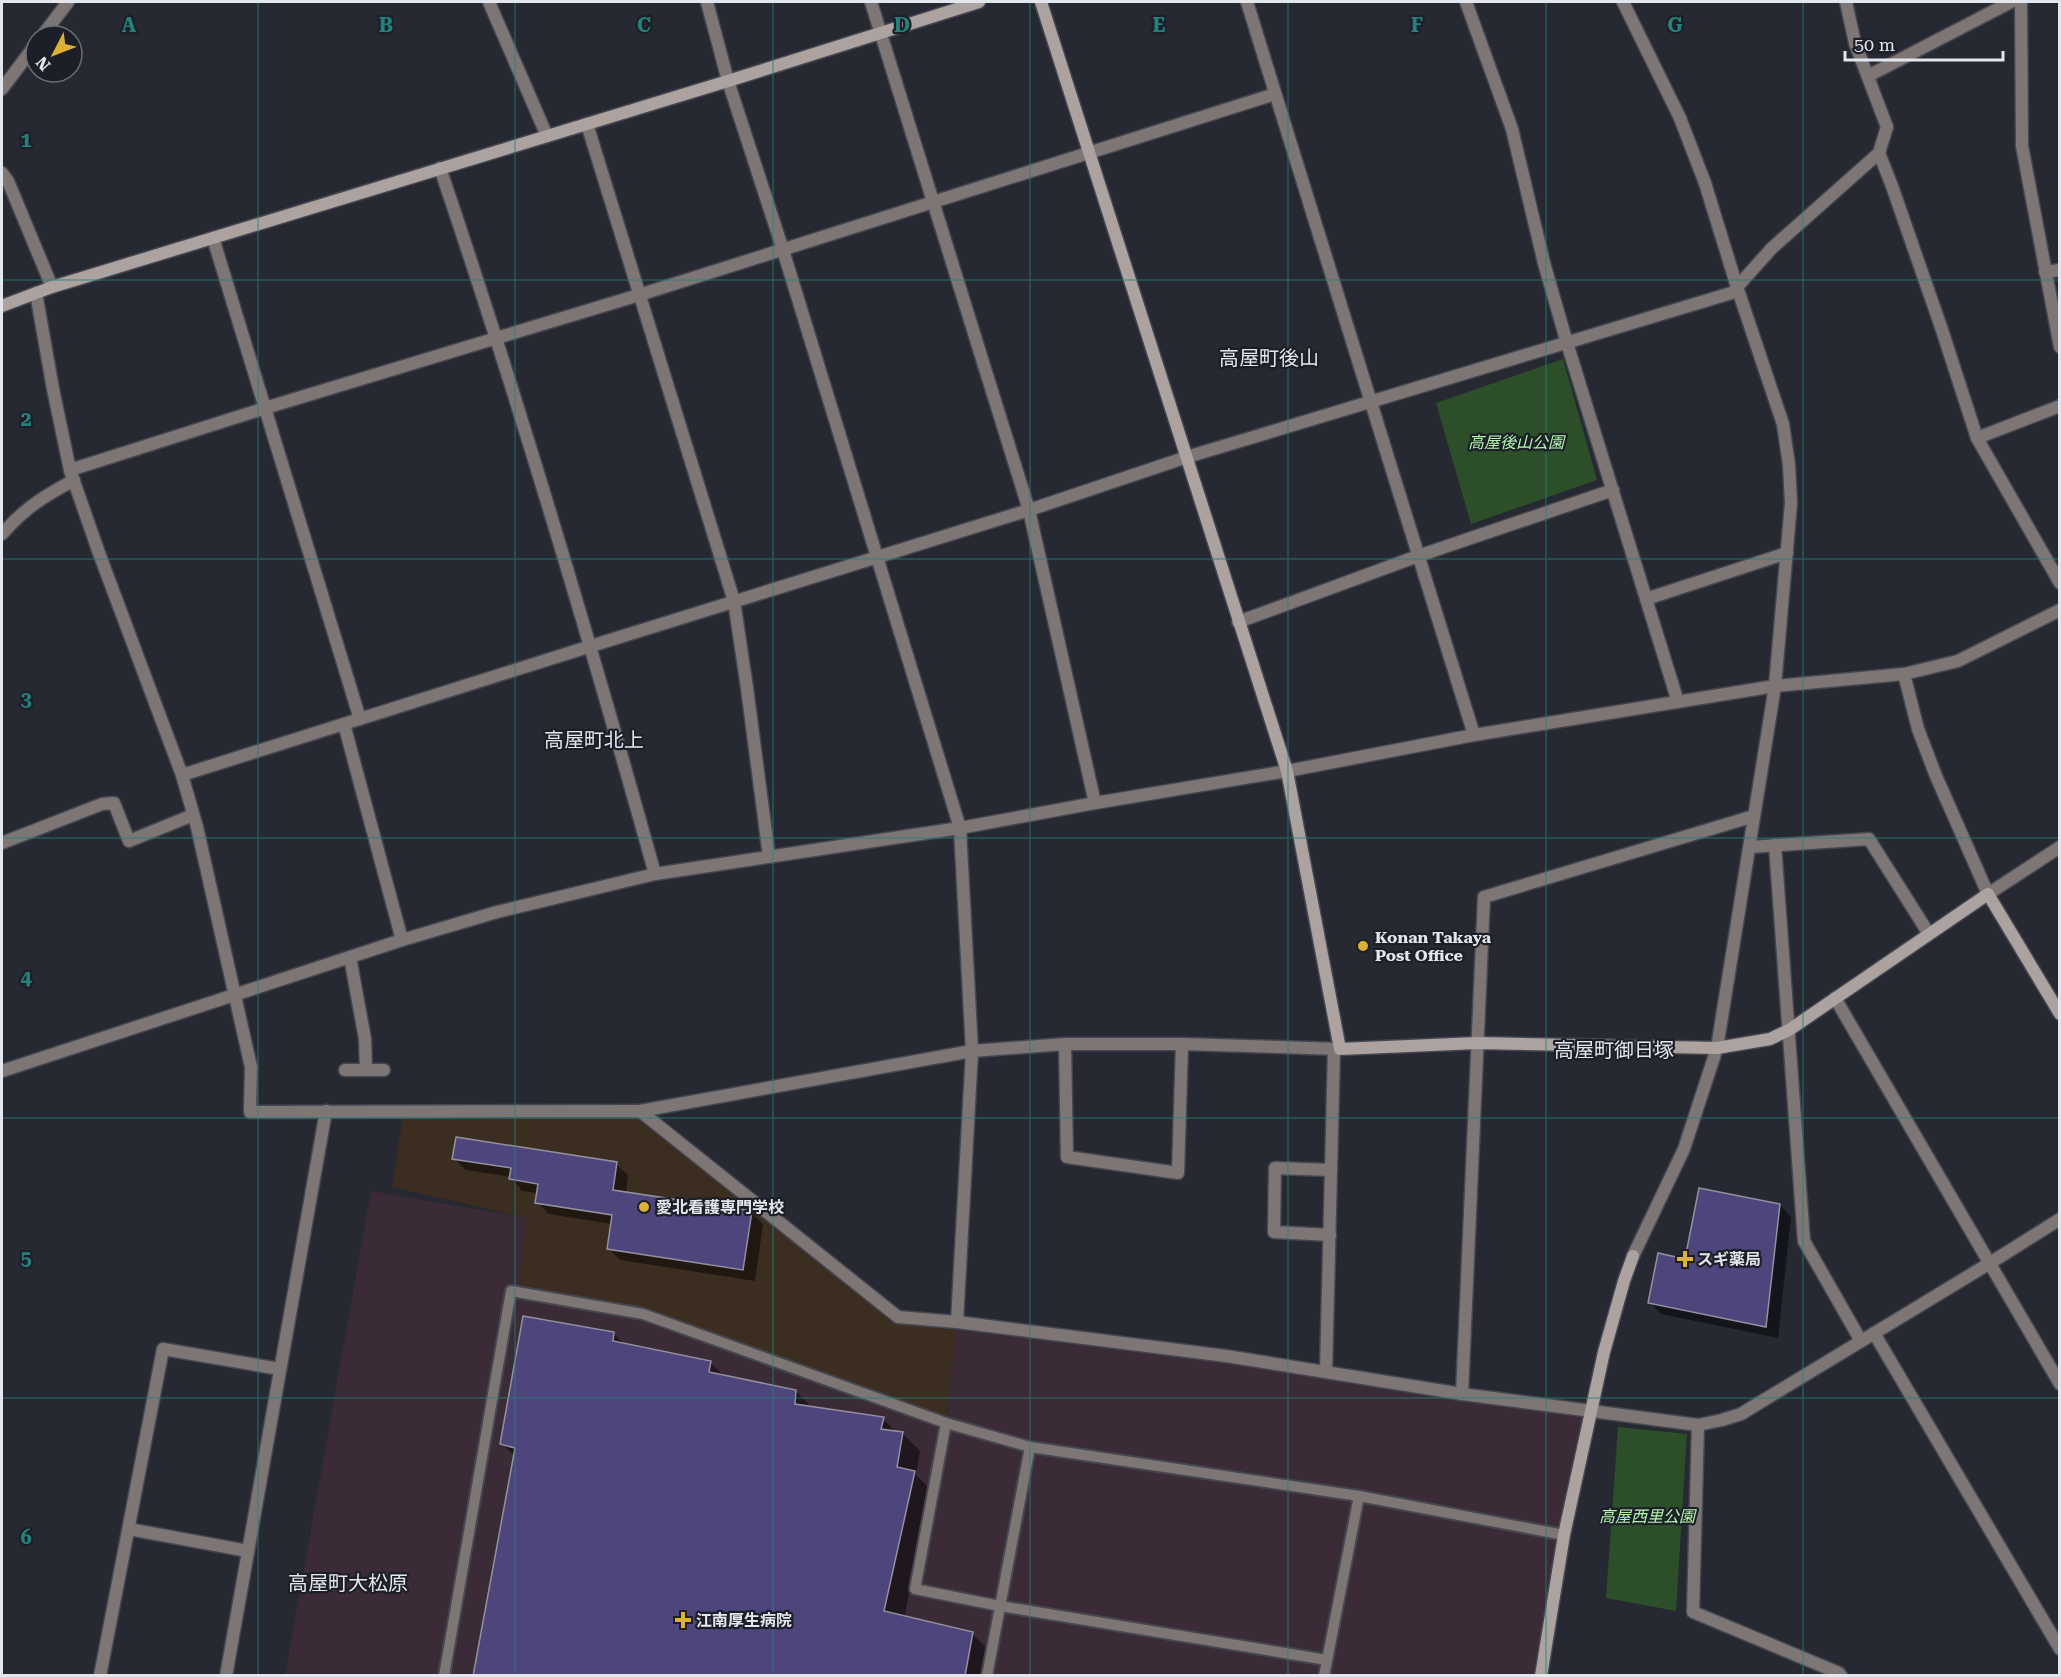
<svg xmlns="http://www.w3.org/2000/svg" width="2061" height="1677" viewBox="0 0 2061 1677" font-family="'Roboto Serif','Noto Sans JP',serif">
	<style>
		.education { fill: #3c2d21 }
		.medical { fill: #3a2b37 }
		.green { fill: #2c4e29 }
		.shadow { fill: #0007 }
		.building { fill: #4e457d; stroke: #92919e; stroke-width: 1.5 }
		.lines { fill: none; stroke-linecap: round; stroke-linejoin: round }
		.lane-casing { stroke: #444750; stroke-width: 14 }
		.street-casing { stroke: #444750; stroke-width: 15 }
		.secondary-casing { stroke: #444750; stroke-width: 15 }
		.lane { stroke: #7d7675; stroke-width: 10 }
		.street { stroke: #7d7675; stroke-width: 12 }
		.secondary { stroke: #aca2a0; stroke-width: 12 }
		.grid { fill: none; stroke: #24817b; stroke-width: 1.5; stroke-opacity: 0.55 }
		.poi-dot { fill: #ddb133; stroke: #1c1f28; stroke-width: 2 }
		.labels { text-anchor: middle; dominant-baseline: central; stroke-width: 4.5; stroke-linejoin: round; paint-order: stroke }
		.park-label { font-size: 16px; font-style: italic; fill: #b2f6ac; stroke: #1c1f28 }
		.poi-label { font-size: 16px; font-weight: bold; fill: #e4e6ed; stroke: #1c1f28; text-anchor: start }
		.quarter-label { font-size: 20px; fill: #e4e6ed; stroke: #1c1f28 }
		.grid-label { font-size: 20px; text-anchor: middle; font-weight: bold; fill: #24817b; stroke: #1c1f28; stroke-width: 4.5; stroke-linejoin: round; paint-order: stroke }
	</style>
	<rect width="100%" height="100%" fill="#262932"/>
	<polygon class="education" points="404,1109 640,1111 898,1317 957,1322 946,1423 511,1291 527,1218 392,1187"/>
	<polygon class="medical" points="371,1191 527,1218 518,1292 643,1314 946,1423 957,1322 1591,1410 1539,1675 285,1676"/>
	<g class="green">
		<polygon points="1563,359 1597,480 1471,524 1436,403"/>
		<polygon points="1618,1427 1687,1434 1676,1611 1606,1598"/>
	</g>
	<g class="shadow">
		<polygon points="454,1158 616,1164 628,1175 626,1193 751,1212 763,1224 755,1281 620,1260 609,1249 612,1224 549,1214 537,1202 538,1193 522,1191 511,1177 466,1170"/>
		<polygon points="1780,1205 1791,1217 1778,1338 1661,1314 1650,1302 1686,1260"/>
		<polygon points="614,1334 625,1345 710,1362 724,1376 796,1391 813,1409 883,1419 896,1432 902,1433 920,1451 916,1475 931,1490 904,1618 972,1634 990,1651 985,1676 474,1676 515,1456 502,1444"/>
	</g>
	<g class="building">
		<polygon points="456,1137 617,1162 613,1190 752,1211 743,1270 607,1249 612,1215 535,1203 538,1184 509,1179 511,1168 452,1159"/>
		<polygon points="1699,1188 1780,1204 1766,1327 1648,1303 1658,1253 1685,1259"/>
		<polygon points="523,1316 614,1332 613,1341 711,1361 709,1372 796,1390 795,1404 884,1417 881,1429 903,1432 897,1467 915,1471 884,1611 973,1632 965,1676 473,1676 515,1448 500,1444"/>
	</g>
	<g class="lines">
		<defs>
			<g id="lane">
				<polyline points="946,1423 915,1589 1000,1606 1327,1660"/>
				<polyline points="444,1676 511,1291 643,1314 946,1423 1030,1447 1359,1496 1564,1535"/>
				<polyline points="987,1676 1030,1447"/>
				<polyline points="1324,1676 1359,1496"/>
			</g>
			<g id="street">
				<polyline points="489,2 547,136"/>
				<polyline points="707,2 728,81 783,250 960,828 972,1051 957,1322 1226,1356 1462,1394 1698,1425 1722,1420 1741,1414 1990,1263 2060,1219"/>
				<polyline points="871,2 1029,510 1095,803"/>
				<polyline points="1247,2 1474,735"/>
				<polyline points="1466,2 1512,129 1544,263 1567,343 1678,702"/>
				<polyline points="1623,2 1680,118 1705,183 1737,287 1783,424 1789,465 1791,503 1775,686 1717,1048 1684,1149 1633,1256"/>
				<polyline points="1846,2 1855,43 1887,127 1879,153 1892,186 1942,330 1977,438 2060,583"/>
				<polyline points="2021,2 2022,146 2060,347"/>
				<polyline points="42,36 68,2"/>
				<polyline points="1868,76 2011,2"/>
				<polyline points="2,89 36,44"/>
				<polyline points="587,124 734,601 747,688 769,856"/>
				<path d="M440,168C519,401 589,637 655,874"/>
				<polyline points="2,173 8,181 52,287"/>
				<polyline points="213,238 360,719"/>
				<polyline points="2045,272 2060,270"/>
				<polyline points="1737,287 1772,248 1879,153"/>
				<polyline points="36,293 53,389 70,470 99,553 182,775 197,827 251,1067 250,1112 640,1111 898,1317 957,1322"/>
				<polyline points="1977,438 2060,406"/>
				<polyline points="70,470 275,405 639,295 1275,94"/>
				<path d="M2,534C26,507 43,497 74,480"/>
				<polyline points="1646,599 1787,553"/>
				<polyline points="1238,622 1418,556 1613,490"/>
				<polyline points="1904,674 1918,729 1936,776 1988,894 2060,847"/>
				<polyline points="344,724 402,940"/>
				<polyline points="182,775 591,646 1029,510 1187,457 1738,291"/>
				<polyline points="2,843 102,804 114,803 129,841 193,815"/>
				<polyline points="1775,845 1804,1241 1861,1341"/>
				<polyline points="1750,847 1869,839 1929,934"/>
				<polyline points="350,957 365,1039 366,1070"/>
				<polyline points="1835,998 2060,1384"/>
				<polyline points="1065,1044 1067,1157 1178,1173 1182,1044"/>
				<polyline points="345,1070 384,1070"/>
				<polyline points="2,1071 402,940 497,912 655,874 960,828 1095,803 1287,771 1474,735 1775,686 1904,674 1958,661 2060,610"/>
				<polyline points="640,1111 972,1051 1065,1044 1182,1044 1340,1049"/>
				<polyline points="1330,1235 1274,1232 1275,1168 1331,1170"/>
				<polyline points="1874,1333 2060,1649"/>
				<polyline points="1326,1372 1334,1049"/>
				<polyline points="1462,1394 1484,897 1754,816"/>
				<polyline points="1698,1425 1693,1612 1839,1673 1841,1676"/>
				<polyline points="129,1529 248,1551"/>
				<polyline points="100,1676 163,1349 280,1369"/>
				<polyline points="226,1676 326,1111"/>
			</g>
			<g id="secondary">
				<polyline points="1041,2 1287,771 1340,1049 1477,1043 1717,1048 1770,1039 1789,1030 1988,894 2060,1014"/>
				<polyline points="2,306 52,287 728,81 979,2"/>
				<polyline points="1541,1676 1564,1535 1604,1352 1624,1281 1633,1256"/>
			</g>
		</defs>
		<use href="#lane" class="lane-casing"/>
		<use href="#street" class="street-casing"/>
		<use href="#secondary" class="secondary-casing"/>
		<use href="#lane" class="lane"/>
		<use href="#street" class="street"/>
		<use href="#secondary" class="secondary"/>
	</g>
	<path class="grid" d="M258,2V1676M515,2V1676M773,2V1676M1030,2V1676M1288,2V1676M1546,2V1676M1803,2V1676M2,280H2060M2,559H2060M2,838H2060M2,1118H2060M2,1398H2060"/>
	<g class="poi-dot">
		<circle cx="1363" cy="946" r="6"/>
		<circle cx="644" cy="1207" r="6"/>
		<path d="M1682 1250h6v6h6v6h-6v6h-6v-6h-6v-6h6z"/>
		<path d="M680 1611h6v6h6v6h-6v6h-6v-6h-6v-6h6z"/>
	</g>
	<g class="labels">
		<g class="park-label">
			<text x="1516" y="442">高屋後山公園</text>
			<text x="1647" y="1516">高屋西里公園</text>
		</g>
		<g class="poi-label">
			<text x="1375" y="937">Konan Takaya<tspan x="1375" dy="18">Post Office</tspan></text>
			<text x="656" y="1207">愛北看護専門学校</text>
			<text x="1697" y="1259">スギ薬局</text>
			<text x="696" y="1620">江南厚生病院</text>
		</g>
		<g class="quarter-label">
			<text x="1269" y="358">高屋町後山</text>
			<text x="594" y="740">高屋町北上</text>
			<text x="1614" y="1050">高屋町御日塚</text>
			<text x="348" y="1583">高屋町大松原</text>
		</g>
	</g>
	<g class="grid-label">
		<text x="129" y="32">A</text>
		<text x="386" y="32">B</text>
		<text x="644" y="32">C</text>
		<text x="902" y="32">D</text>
		<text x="1159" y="32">E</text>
		<text x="1417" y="32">F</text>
		<text x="1675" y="32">G</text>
		<text x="26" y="147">1</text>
		<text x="26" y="426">2</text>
		<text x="26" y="706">3</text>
		<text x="26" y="985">4</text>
		<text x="26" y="1265">5</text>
		<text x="26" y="1544">6</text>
	</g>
	<rect width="2061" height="1677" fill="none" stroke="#e4e6ed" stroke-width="6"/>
	<g transform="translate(54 54) rotate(228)"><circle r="28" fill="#1c1f28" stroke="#6c6f77" stroke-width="1.5"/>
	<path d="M0-4.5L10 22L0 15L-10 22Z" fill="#ddb133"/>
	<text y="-9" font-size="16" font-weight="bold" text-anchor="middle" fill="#e4e6ed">N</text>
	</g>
	<path d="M1845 51v9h158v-9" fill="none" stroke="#e4e6ed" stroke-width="3"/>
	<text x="1854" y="51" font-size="18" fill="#e4e6ed" stroke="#1c1f28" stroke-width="4.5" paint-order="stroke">50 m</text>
</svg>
